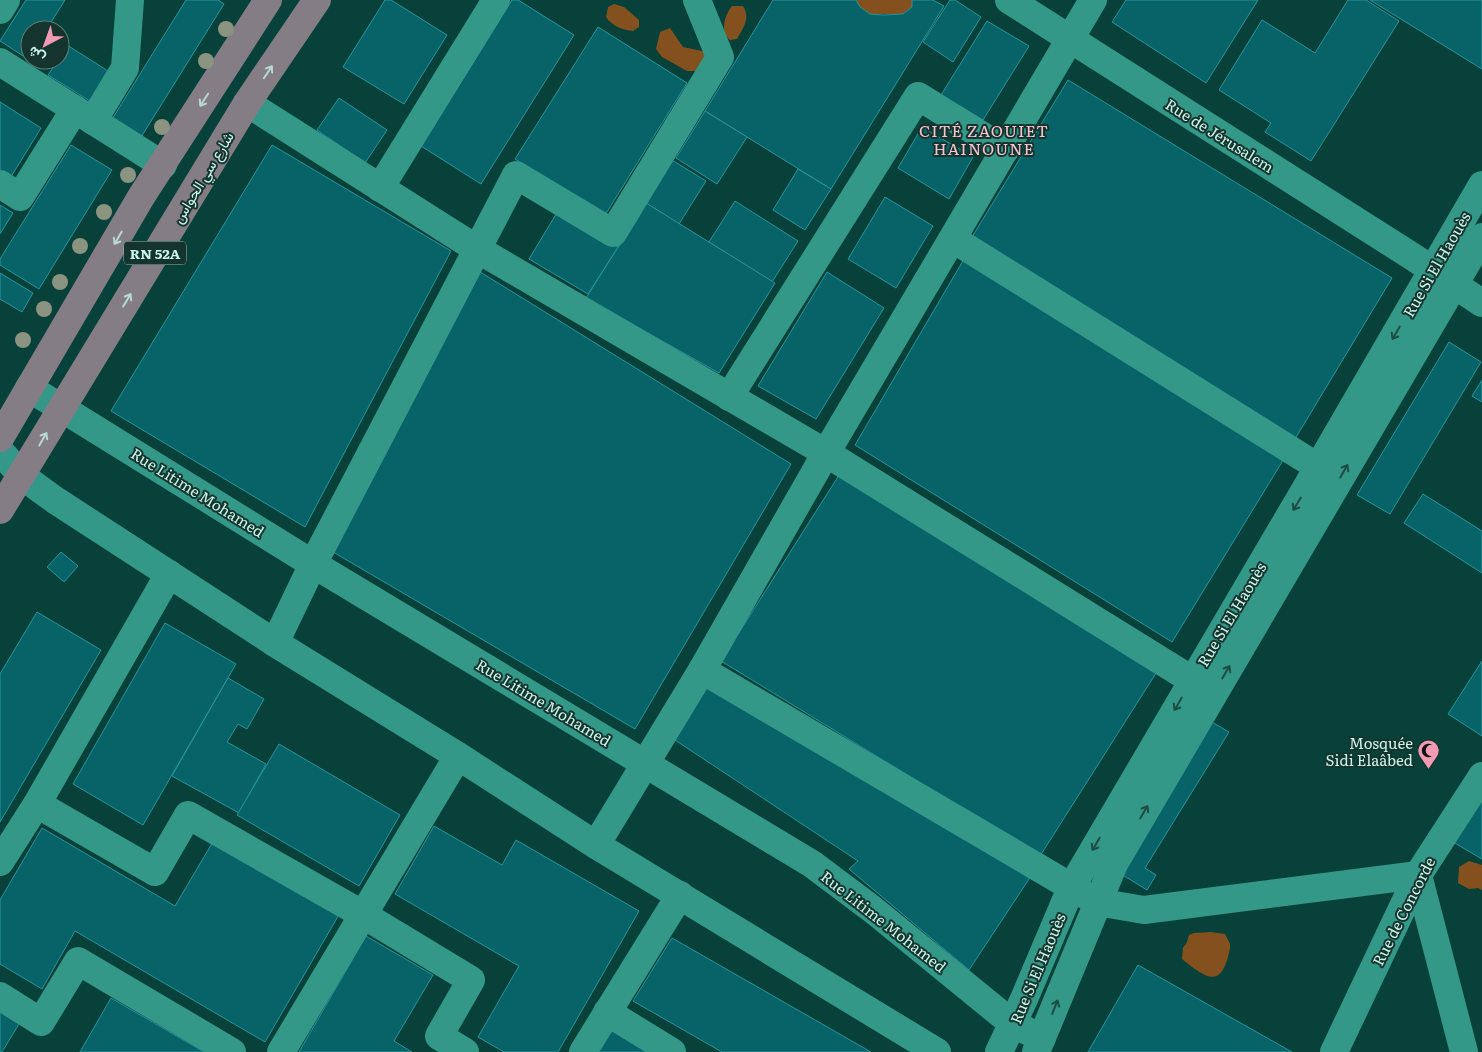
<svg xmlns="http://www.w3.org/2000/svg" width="1482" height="1052" viewBox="0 0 1482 1052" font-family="Literata,Vazirmatn,serif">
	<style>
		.forest { fill: #84501e }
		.building { fill: #076367; stroke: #26959b }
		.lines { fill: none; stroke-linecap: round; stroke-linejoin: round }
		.minor { stroke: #339888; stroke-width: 28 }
		.major { stroke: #847d86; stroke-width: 28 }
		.tree { fill: #8b9381 }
		.oneway { stroke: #b8d8d2 }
		.oneway2 { stroke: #1c4d44 }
		.labels { text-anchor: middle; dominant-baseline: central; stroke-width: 4; stroke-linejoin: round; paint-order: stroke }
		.shield { fill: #15342e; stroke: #93bcb3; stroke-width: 1 }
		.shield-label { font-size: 14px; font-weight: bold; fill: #c9f6ec }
		.street-label { font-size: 15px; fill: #c9f6ec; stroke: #15342e }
		.poi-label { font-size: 15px; fill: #c9f6ec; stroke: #15342e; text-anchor: end }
		.neighbourhood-label { font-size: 16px; letter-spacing: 1px; fill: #f7c5d2; stroke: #15342e }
	</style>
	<rect width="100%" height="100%" fill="#084139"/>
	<g class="forest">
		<polygon points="856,0 912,0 912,7 903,14 870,14 860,7"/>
		<path d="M614,4L624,7L639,20V27L633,31C622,30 612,26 606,17L608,7Z"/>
		<path d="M732,6H743C751,18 743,28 737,39L730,40C720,32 724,16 732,6Z"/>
		<polygon points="670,28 683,47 711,53 701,71 687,71 662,57 656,49 660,32"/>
		<polygon points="1469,861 1482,865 1482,890 1478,888 1469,889 1458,883 1459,867"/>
		<path d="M1211,932L1225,934L1230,944V948C1222,989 1208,980 1182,959L1183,948L1187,942L1189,935L1194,933Z"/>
	</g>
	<g class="building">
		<polygon points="26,0 65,0 46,30 30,30 30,56 28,59 0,41"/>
		<polygon points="186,0 218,0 224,4 138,142 109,124"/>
		<polygon points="385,0 391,0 447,35 404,104 343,67"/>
		<polygon points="512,0 518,0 574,35 481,184 421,146"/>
		<polygon points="773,0 856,0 860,7 870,14 883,15 903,14 912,7 912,0 933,0 944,6 831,189 705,111"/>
		<polygon points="950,0 955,0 981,17 953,62 923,42"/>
		<polygon points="1126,0 1258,0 1206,83 1112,22"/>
		<polygon points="1348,0 1366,0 1399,21 1311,161 1265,132 1271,123 1219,90 1262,20 1315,53"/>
		<polygon points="1370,0 1482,0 1482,69"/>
		<polygon points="987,21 1029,46 983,120 941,95"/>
		<polygon points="598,27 687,83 605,215 515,159"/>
		<polygon points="67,45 108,71 90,101 48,75 58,60 60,60 60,56"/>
		<polygon points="1068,80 1392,278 1295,439 972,237"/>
		<polygon points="339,98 387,130 365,163 317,130"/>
		<polygon points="0,102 41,128 9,180 0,174"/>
		<polygon points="705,111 747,137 717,184 676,158"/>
		<polygon points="922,127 973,157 949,199 898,168"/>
		<polygon points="71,145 112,170 39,289 0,265 0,259"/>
		<polygon points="272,145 451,251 305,527 111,411"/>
		<polygon points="672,160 706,181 679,224 646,203"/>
		<polygon points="798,169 831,189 805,230 773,210"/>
		<polygon points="885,197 933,226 896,288 848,259"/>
		<polygon points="735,201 798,241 772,282 709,242"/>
		<polygon points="646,203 775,283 719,373 586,298"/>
		<polygon points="0,205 13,213 0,234"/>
		<polygon points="558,211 618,247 588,294 529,259"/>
		<polygon points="964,259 1285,457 1172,642 855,445"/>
		<polygon points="477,270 791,464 635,729 333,552"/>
		<polygon points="827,272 884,308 816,419 758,386"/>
		<polygon points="0,273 33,293 22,312 0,299"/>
		<polygon points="1449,342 1481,362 1390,514 1357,495"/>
		<polygon points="1482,380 1482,402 1472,396"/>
		<polygon points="841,472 1158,670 1040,856 721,661"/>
		<polygon points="1423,494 1482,531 1482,573 1404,523"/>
		<polygon points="61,552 78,566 64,582 47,567"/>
		<polygon points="37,612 101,650 0,822 0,674"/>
		<polygon points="165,623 236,664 143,825 73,784"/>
		<polygon points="1482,661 1482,736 1448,714"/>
		<polygon points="228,678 264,699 247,729 238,724 227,742 266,764 239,813 172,776"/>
		<polygon points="707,683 1031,876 969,970 849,869 858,861 675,740"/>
		<polygon points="1210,721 1229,732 1145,868 1156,875 1147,890 1121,874"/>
		<polygon points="279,744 400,815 359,886 237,815"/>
		<polygon points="1482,796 1482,859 1453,842"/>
		<polygon points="434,826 502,865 516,840 639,911 558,1052 504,1052 478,1037 519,966 395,894"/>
		<polygon points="42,828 175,906 214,840 340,913 265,1042 75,931 42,989 0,964 0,900"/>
		<polygon points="366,936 433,975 394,1041 412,1052 299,1052"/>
		<polygon points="672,938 871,1052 722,1052 633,1001"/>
		<polygon points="1138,965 1292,1052 1088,1052"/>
		<polygon points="111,998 204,1052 80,1052"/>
		<polygon points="0,1012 19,1024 2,1052 0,1052"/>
		<polygon points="613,1028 651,1052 598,1052"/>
	</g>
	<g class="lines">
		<g class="minor">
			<polyline points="1009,0 1410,255 1482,303"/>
			<polyline points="0,10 6,0"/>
			<polyline points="0,62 163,165"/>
			<polyline points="247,103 477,249 826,453 1192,680"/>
			<polyline points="93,121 125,68 130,0"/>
			<polyline points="0,184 20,197 75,109"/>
			<polyline points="380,188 496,0"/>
			<polyline points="953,239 1318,467"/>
			<polyline points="29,388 313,564 812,864 872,909 1013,1024 1042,1038"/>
			<polyline points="729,397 918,96 1005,150"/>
			<polyline points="0,451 22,476 55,500 275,643 458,756 596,845 937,1052"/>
			<polyline points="275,643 313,564 516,175 613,233 720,57 697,0"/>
			<polyline points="702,670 1097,902 1144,910 1418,875 1464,1052"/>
			<polyline points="37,804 155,872 188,815 362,914 471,980 439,1036 465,1052"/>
			<polyline points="596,845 702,670 826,453 1093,0"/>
			<polyline points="0,862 37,804 169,574"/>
			<polyline points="0,996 41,1022 78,961 232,1052"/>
			<polyline points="607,1012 672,1052"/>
			<polyline points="281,1052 458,756"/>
			<polyline points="583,1052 680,895"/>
			<polyline points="999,1052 1024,999 1071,888 1306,488 1482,185"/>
			<polyline points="1036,1052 1114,864 1482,237"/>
			<polyline points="1334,1052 1418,875 1482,776"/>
		</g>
		<g class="major">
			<polyline points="0,438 141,197 268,0"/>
			<polyline points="0,510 247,103 317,0"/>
		</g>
	</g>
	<g class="tree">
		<circle cx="226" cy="29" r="8"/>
		<circle cx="206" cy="61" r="8"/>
		<circle cx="162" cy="127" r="8"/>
		<circle cx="128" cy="175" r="8"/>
		<circle cx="104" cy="212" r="8"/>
		<circle cx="80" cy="246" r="8"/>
		<circle cx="60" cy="282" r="8"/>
		<circle cx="44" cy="309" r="8"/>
		<circle cx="23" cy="340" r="8"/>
	</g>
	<defs><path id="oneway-shaft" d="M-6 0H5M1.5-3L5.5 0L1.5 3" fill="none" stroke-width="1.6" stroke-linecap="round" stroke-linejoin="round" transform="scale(1.25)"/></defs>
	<g class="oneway">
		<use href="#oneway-shaft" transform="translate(268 72) rotate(-56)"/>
		<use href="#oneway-shaft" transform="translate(204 100) rotate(123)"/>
		<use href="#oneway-shaft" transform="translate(118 238) rotate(120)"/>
		<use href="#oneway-shaft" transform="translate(127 300) rotate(-59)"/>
		<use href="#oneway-shaft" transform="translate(43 439) rotate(-60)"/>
	</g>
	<g class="oneway2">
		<use href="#oneway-shaft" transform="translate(1396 333) rotate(120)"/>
		<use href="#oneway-shaft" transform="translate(1344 471) rotate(-60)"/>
		<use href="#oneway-shaft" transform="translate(1297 504) rotate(121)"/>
		<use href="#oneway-shaft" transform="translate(1226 672) rotate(-60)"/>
		<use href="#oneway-shaft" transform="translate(1178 704) rotate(120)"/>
		<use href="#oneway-shaft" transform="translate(1144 812) rotate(-60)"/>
		<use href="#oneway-shaft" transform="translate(1096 844) rotate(120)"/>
		<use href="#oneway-shaft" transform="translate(1055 1007) rotate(-68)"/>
	</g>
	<defs>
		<symbol id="mosque-pin" viewBox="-11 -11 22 30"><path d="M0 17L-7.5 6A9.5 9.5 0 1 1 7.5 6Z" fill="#f19ab4" stroke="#15342e"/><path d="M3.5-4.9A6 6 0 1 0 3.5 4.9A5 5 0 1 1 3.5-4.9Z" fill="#111"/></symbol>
	</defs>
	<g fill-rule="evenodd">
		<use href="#mosque-pin" x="1416" y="738" width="25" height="34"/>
	</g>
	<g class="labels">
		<rect class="shield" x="124" y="241.5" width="62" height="23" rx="4"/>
		<g class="shield-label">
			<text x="155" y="253">RN 52A</text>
		</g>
		<g class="street-label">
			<text transform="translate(1220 135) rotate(32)">Rue de Jérusalem</text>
			<text transform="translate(202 177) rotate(-59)">شارع سي الحواس</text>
			<text transform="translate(1436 264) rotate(-60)">Rue Si El Haouès</text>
			<text transform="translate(198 492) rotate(32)">Rue Litime Mohamed</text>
			<text transform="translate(1231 614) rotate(-59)">Rue Si El Haouès</text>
			<text transform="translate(544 702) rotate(31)">Rue Litime Mohamed</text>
			<text transform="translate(1403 911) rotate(-63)">Rue de Concorde</text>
			<text transform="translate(884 921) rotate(38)">Rue Litime Mohamed</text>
			<text transform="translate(1037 968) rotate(-67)">Rue Si El Haouès</text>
		</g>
		<g class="poi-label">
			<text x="1413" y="742">Mosquée<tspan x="1413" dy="17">Sidi Elaâbed</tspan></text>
		</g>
		<g class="neighbourhood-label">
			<text x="984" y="130">CITÉ ZAOUIET<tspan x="984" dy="18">HAINOUNE</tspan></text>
		</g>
	</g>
	<g transform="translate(45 45) rotate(221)"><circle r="24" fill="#15342e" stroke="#5d827a"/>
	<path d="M0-4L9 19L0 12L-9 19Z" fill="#f19ab4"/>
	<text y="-8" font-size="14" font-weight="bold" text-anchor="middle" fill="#c9f6ec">ش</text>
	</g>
</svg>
